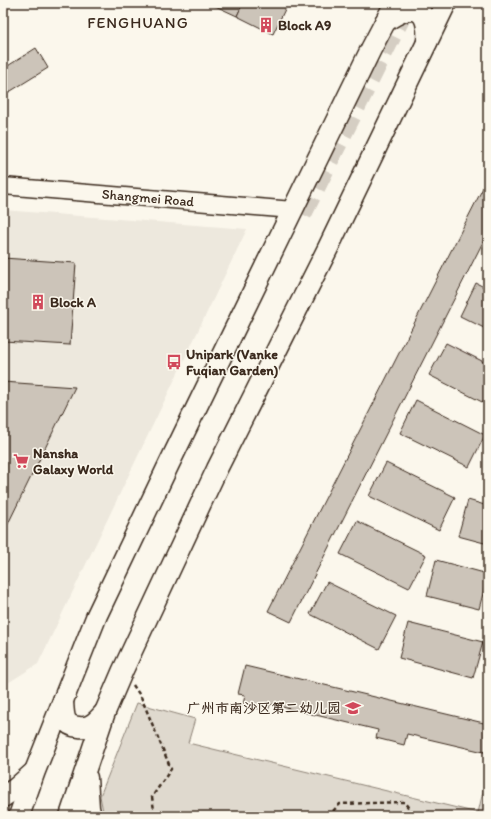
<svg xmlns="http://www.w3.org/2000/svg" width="491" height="819" viewBox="0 0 491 819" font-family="Itim,'LXGW WenKai TC',sans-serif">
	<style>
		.built { fill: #ede8dd }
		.green { fill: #dfd9ce; stroke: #8d8276 }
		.building { fill: #ccc4b9; stroke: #3b2a1e }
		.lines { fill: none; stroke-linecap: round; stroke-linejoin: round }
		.major-tunnel { stroke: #d5cec3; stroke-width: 20; stroke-dasharray: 20 10; stroke-linecap: butt }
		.minor-casing { stroke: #3b2a1e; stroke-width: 19 }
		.major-casing { stroke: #3b2a1e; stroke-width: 23 }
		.path { stroke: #3b2a1e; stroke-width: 2.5; stroke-dasharray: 4 3; stroke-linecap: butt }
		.minor { stroke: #fbf7ec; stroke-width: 16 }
		.major { stroke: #fbf7ec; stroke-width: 20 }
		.labels { text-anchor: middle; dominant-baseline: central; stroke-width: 3; stroke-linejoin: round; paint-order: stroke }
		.poi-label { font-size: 14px; font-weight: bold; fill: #3b2a1e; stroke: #fbf7ec; text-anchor: start }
		.street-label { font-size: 14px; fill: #3b2a1e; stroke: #fbf7ec }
		.quarter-label { font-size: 16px; letter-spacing: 1px; fill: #3b2a1e; stroke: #fbf7ec }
	</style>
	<rect width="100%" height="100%" fill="#fbf7ec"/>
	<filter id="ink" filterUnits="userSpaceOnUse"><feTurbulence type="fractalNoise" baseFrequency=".025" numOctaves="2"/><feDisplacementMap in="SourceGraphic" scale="8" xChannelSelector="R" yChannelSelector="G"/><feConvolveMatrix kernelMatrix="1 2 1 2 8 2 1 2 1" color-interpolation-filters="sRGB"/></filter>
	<g filter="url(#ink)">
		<polygon class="built" points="3,210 247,229 38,664 3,686"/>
		<polygon class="green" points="137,703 195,719 188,743 478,813 485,783 488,784 488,816 104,816 100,796"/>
		<g class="building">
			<polygon points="209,3 243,3 237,16"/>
			<polygon points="243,3 288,3 273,34 237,16"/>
			<polygon points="36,48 48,68 6,94 3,89 3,69"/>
			<polygon points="488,178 488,232 291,622 268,611"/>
			<polygon points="3,258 76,263 70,345 3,341"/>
			<polygon points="476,283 488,289 488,330 460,316"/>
			<polygon points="446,343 488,364 488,405 429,375"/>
			<polygon points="3,382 75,387 3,534"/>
			<polygon points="416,400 485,435 469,467 400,433"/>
			<polygon points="386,463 455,497 439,530 369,496"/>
			<polygon points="468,500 488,506 488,544 458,536"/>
			<polygon points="357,521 426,555 409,588 340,554"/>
			<polygon points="436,560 488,574 479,609 427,596"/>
			<polygon points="327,582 396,616 379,649 310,614"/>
			<polygon points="408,623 483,642 473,678 399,658"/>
			<polygon points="245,666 488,724 488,753 407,734 404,745 376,738 378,730 270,704 268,711 243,705 245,695 238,694"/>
		</g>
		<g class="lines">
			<polyline class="major-tunnel" points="302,214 408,3"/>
			<defs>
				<polyline id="minor" points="3,186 293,210"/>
				<g id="major">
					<path d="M385,22C412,2 430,6 427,42"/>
					<path d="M63,701C64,715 63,726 79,727C84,728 90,726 94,723C98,720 102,715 105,712"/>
					<polyline points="87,778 89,808 91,816"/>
					<polyline points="3,797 16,788 34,772"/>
					<polyline points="19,816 35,771 97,615 169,464 371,49 395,3"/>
					<polyline points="70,816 105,712 123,670 217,469 328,248 446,3"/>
				</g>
			</defs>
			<use href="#minor" class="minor-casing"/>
			<use href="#major" class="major-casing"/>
			<g class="path">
				<polyline points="133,685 141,697 171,769 152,797 155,816"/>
				<polyline points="414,814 440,816"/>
				<polyline points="328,816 340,804 404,802 415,816"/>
				<polyline points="485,816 488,809"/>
			</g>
			<use href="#minor" class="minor"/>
			<use href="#major" class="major"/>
		</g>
	</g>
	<defs>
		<symbol id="building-bare" viewBox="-9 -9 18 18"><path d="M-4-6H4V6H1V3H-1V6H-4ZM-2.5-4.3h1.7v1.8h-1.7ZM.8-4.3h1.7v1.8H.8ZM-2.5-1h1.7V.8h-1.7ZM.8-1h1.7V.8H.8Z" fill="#d1495b" stroke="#fbf7ec" stroke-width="2.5" paint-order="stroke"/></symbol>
		<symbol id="bus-bare" viewBox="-9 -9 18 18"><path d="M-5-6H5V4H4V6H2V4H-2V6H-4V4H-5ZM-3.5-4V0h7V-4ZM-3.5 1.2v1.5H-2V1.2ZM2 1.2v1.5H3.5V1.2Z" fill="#d1495b" stroke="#fbf7ec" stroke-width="2.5" paint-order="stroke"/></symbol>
		<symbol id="supermarket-bare" viewBox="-9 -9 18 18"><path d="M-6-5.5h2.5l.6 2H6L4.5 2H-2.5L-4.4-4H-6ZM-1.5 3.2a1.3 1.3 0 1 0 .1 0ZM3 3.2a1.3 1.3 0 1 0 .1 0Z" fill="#d1495b" stroke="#fbf7ec" stroke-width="2.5" paint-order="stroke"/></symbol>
		<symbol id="school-bare" viewBox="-9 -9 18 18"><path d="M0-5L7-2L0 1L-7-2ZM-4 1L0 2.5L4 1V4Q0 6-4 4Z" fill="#d1495b" stroke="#fbf7ec" stroke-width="2.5" paint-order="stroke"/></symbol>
	</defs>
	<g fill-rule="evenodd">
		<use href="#building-bare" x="255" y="14" width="22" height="22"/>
		<use href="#building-bare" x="27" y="291" width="22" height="22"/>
		<use href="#bus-bare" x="163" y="351" width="22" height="22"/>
		<use href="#supermarket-bare" x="10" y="450" width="22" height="22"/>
		<use href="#school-bare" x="342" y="697" width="22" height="22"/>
	</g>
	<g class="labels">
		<g class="poi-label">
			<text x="278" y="25">Block A9</text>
			<text x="50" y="302">Block A</text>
			<text x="186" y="354">Unipark (Vanke<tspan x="186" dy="16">Fuqian Garden)</tspan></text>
			<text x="33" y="453">Nansha<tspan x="33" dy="16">Galaxy World</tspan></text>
			<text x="341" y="708" text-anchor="end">广州市南沙区第二幼儿园</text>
		</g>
		<g class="street-label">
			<text transform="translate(148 198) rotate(5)">Shangmei Road</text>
		</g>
		<g class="quarter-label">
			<text x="138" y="22">FENGHUANG</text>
		</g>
	</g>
	<rect width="491" height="819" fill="none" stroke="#fbf7ec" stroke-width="16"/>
	<rect x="8" y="8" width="475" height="803" fill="none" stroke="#3b2a1e" stroke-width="1.5" filter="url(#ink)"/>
</svg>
